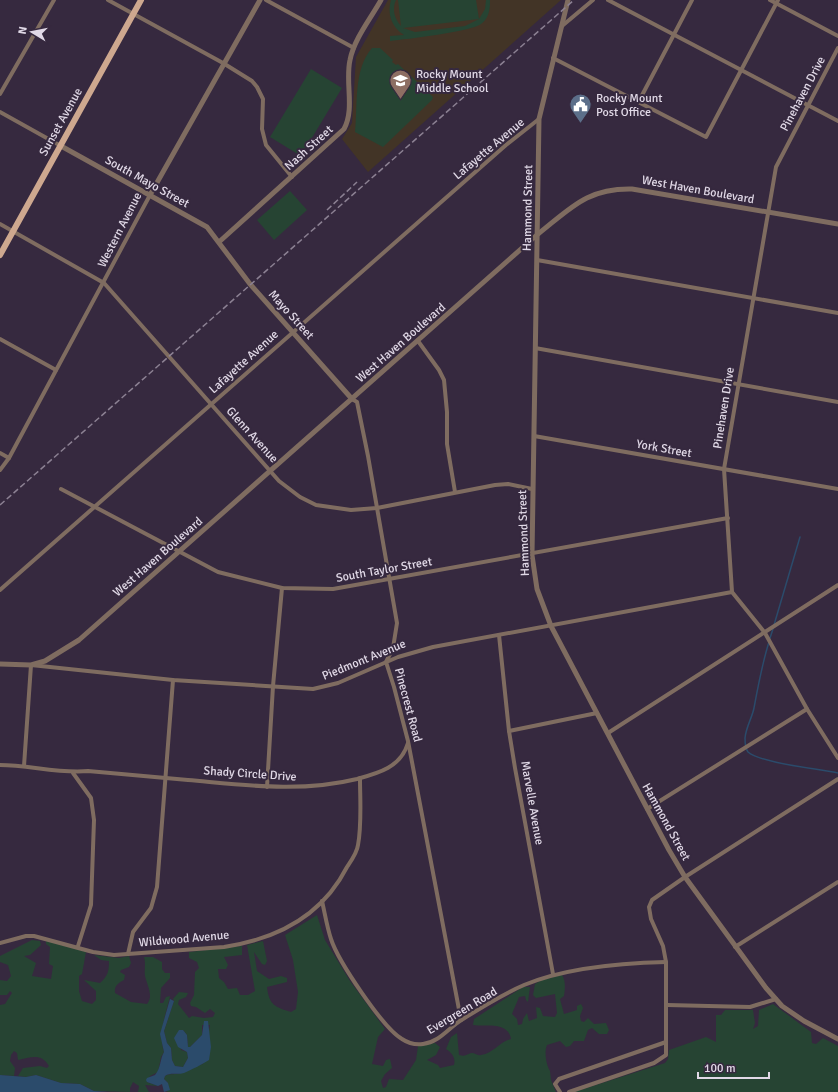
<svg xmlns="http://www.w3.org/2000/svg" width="838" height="1092" viewBox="0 0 838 1092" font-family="Signika,sans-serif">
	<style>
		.education { fill: #423426 }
		.green { fill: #264433; fill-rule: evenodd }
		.water { fill: #2b4b6b }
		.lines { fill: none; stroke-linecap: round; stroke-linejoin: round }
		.stream { stroke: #2b4b6b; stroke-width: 1.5 }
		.minor { stroke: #7f6c60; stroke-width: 4 }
		.tertiary { stroke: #7f6c60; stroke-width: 5 }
		.primary { stroke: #cea88f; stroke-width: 6 }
		.rail { stroke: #8c8193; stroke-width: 1.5; stroke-dasharray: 6 3; stroke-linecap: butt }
		.labels { text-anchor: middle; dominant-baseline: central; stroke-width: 4; stroke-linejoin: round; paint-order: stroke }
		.poi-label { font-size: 12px; fill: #e1d9e7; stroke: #36293f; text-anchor: start }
		.street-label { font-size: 12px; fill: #e1d9e7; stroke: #36293f }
	</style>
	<rect width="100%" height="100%" fill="#36293f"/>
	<polygon class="education" points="388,0 561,0 368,172 342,139 352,123 356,57"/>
	<g class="green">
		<path d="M391,0H396C392,9 394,18 401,26L398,0H476L479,19L485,9L486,0H490C490,10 489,18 481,24C470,32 407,39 390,41V36L404,35C391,27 387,13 391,0ZM479,19L465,26L415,32L403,28Z"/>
		<path d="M372,48H380L393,60L392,62L396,65L398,64L433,97L432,100L383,147L355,132C358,105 353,70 372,48Z"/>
		<polygon points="311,69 342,88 301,156 270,137"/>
		<polygon points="290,191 307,210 274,240 257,220"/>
		<path d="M317,915L325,940L350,981L385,1029L378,1037L372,1064L383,1066L386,1060L390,1059L392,1068L385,1074L381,1081L383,1088L386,1087L389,1079L403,1080L416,1060L418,1046L435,1043L440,1047L436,1055L427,1060L438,1065L440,1068L454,1065C456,1058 452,1053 446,1049L451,1037L457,1033L459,1055C467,1057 466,1054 472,1053C475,1053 477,1056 481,1055C494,1053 499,1042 511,1039C508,1021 486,1027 473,1025L474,1019L523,987H530L528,1002L526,1000L525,996L519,997C517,1003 514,1008 512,1014L517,1019L518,1025L522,1024L523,1019L527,1013L529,1021L537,1018L536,1007L540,1008L543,1016L555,1017L557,1013L555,994L536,998L533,995L535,984L542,980L562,975C566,981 565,989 564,996L560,999L564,1014L577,1010V1006L581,1004L583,1008L580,1016L581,1021L584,1022L588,1018L594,1024L606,1023L609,1030L607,1034H599L592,1028L588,1030L584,1041H574L570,1046L566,1047L560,1041L547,1045C544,1051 546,1065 550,1071L551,1080L556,1092H167L168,1083L164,1079L165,1076C170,1073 175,1075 181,1073C189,1071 195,1065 203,1064L210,1025H202V1035L190,1047H188L187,1035L183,1030H179L181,1050L187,1052L188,1058L183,1067L175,1066L172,1060L171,1048L167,1043L164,1031L174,1001L173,999L179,992L188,993L186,997L179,1000L178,1004L189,1018L192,1016L204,1018L213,1017L215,1013L210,1009L205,1013L196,1007L191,1006L190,1003L194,995L195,972L199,968L197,962L189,958V952L242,946V955L224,957L228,965L226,969H218L219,978L224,982L228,989L237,988L240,995H248L255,991L247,945L263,941L267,961L265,965L262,964L254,952L257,971L269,979L281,976L287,978V982L267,987C269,1005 275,1007 291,1012L296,1009L298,992L293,960L285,935Z"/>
		<path d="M46,939L86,952L82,974L79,976V991L82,1001L92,1004L96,1000V991L84,980L100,983C108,976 109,971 109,961L101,960L94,955L119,958L129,956L131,963L129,967L121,970L120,972L125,975L124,980C118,983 114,986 115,993L131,1002L147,1004C154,996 147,985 145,976C144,970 146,964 144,957H153L162,962V969L165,973H170V978L161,988L160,1003H163L166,997L170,996C166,1014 158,1033 164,1052L161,1057L158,1072L150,1076L147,1082L158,1086L145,1085L149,1092H138L139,1086L133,1082L130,1088V1092L94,1091L80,1084L61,1083L36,1075L26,1077L18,1076L23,1068L40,1066L47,1068L49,1066C42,1053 31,1057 18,1060L17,1053L14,1051L11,1055L10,1061L15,1068L14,1076L0,1075V1005L5,1004L12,993L10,991L7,995H0V980L7,981L11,976L8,965L0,962V956L32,940L40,941L41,945L30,955L24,956L36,963L32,976L51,979L53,966L49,964L50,947L46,944Z"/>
		<polygon points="773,1004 811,1032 812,1043 816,1044 823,1038 838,1046 838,1092 574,1092 665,1063 668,1059 669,1050 706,1037 716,1042 716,1015 721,1015 725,1010 753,1010 755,1023 753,1029 758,1026 759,1010"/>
	</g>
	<g class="water">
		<path d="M170,999L174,1001L164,1031L167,1043L171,1048L172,1060L175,1066L183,1067L188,1058L187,1052L178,1047L174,1038L179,1030H183L187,1035L188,1047H190L202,1035L204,1021H208L211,1047L209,1060C203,1064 191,1070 184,1073C177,1075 170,1072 165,1076L164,1079L168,1083L170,1090L164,1092L162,1084L158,1086L147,1082L146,1080L147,1078L155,1075C161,1068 160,1059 164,1052L160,1034Z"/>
		<polygon points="0,1075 26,1077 36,1075 61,1083 80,1084 94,1091 108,1092 0,1092"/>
	</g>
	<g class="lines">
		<g class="stream">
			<polyline points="774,625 800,537"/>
			<polyline points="770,638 773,629"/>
			<path d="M769,642C762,664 758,686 754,708C752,718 746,727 745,738C745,742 745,748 748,752C760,763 820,769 838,773"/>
		</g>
		<g class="minor">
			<polyline points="108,0 223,63 252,81 257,87 263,99 262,129 266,145 292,177"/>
			<polyline points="266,0 354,48"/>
			<polyline points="608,0 838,121"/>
			<polyline points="770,0 838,36"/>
			<polyline points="562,26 593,0"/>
			<polyline points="838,48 776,167 724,469 732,592 765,633 807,709 838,758"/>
			<polyline points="553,58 706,137 778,0"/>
			<polyline points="0,94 54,0"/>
			<polyline points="639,101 692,0"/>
			<polyline points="0,112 61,146"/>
			<polyline points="0,224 104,283 279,481 300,497 316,505 351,510 377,508 495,485 508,484 532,489"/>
			<polyline points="537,260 838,313"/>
			<polyline points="0,339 56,370"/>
			<polyline points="418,341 439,370 444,380 447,412 447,444 455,492"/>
			<polyline points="535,348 838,402"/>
			<polyline points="352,399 357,402 368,456 397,623 393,648 386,662 394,687 408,741 461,1020"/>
			<polyline points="534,436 838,489"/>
			<polyline points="0,453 9,458"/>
			<polyline points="0,470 9,458 150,195"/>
			<polyline points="61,489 218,572 282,588 333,589 728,518"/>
			<polyline points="0,590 506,145 539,119"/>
			<polyline points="499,635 509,731 515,768 553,974"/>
			<polyline points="509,731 597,713"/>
			<polyline points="608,733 838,585"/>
			<path d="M0,765C29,765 59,774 88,771C121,774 154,777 188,780C245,785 300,793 357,779C379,773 401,767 408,743"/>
			<polyline points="24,766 31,665 173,680 313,689 338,683 398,657 433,647 732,592"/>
			<polyline points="73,773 91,798 94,820 91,905 78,946"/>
			<polyline points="267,787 273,686 282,588"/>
			<polyline points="647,809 807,709"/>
			<path d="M322,901C325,914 327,927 331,939C338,961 383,1028 402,1039C408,1043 416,1045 423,1044C440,1042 449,1027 463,1019C482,1007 503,994 524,985C565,968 622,963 666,962"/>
			<path d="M0,943L26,936H34L93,952L114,955L224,947C277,939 322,916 347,867C351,861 357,853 358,845C362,824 360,800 360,778"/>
			<polyline points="735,947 838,882"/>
			<polyline points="128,954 133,932 151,908 157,887 173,680"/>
			<polyline points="667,1005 750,1007 776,999"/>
			<polyline points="560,1092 555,1084 559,1079 666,1042"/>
			<polyline points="569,1092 654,1063 666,1055 666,962 663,946 651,919 649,907 652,900 685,877 838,779"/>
		</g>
		<g class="tertiary">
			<polyline points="568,0 539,119 532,555 537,589 551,626 669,850 685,877 766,988 782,1006 804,1021 838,1039"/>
			<polyline points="61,146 207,227 250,284 352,399"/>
			<polyline points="150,195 260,0"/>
			<path d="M219,242L344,129C355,109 345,82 350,60C354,39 371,18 381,0"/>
			<path d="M0,664L31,665L45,661L79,640L538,234C571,208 587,188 632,189L838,224"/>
		</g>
		<polyline class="primary" points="0,255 141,0"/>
		<g class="rail">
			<polyline points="327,210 357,182"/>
			<polyline points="0,505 574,0"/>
		</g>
	</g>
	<defs>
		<symbol id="school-pin" viewBox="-11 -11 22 30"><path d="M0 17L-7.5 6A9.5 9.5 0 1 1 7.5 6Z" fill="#8d6e63" stroke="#36293f"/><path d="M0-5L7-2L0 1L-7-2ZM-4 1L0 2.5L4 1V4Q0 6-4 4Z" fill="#fff"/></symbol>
		<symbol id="civic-pin" viewBox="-11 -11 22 30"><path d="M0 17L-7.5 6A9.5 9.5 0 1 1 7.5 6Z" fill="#5c6f8a" stroke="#36293f"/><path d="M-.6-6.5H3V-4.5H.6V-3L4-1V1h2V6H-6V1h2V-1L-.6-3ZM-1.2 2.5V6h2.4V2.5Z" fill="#fff"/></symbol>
	</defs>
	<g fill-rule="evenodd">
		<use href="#school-pin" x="388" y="68" width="25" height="34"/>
		<use href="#civic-pin" x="568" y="92" width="25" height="34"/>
	</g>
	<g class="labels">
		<g class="poi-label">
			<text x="416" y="74">Rocky Mount<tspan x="416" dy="14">Middle School</tspan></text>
			<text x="596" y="98">Rocky Mount<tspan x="596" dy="14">Post Office</tspan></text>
		</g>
		<g class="street-label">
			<text transform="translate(803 94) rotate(-62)">Pinehaven Drive</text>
			<text transform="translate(61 122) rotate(-61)">Sunset Avenue</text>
			<text transform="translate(309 148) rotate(-42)">Nash Street</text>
			<text transform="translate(489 149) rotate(-40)">Lafayette Avenue</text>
			<text transform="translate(147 182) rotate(29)">South Mayo Street</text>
			<text transform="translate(698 190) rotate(10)">West Haven Boulevard</text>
			<text transform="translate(528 208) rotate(-89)">Hammond Street</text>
			<text transform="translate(120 230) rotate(-63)">Western Avenue</text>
			<text transform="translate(291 315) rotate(48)">Mayo Street</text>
			<text transform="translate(401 343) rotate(-41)">West Haven Boulevard</text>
			<text transform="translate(244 362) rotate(-42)">Lafayette Avenue</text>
			<text transform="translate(724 408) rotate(-81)">Pinehaven Drive</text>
			<text transform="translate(252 435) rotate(48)">Glenn Avenue</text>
			<text transform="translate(664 449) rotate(10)">York Street</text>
			<text transform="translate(524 533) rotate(-92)">Hammond Street</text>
			<text transform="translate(158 557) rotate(-41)">West Haven Boulevard</text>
			<text transform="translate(384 570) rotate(-10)">South Taylor Street</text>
			<text transform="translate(364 660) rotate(-22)">Piedmont Avenue</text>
			<text transform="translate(408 705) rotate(75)">Pinecrest Road</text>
			<text transform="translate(250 774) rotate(4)">Shady Circle Drive</text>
			<text transform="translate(532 803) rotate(80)">Marvelle Avenue</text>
			<text transform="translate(666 822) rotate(61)">Hammond Street</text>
			<text transform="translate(184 939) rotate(-5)">Wildwood Avenue</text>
			<text transform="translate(462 1011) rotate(-31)">Evergreen Road</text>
		</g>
	</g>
	<g transform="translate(32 32) rotate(280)" stroke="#36293f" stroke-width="3" paint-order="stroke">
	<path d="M0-3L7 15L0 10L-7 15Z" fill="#e1d9e7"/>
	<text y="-6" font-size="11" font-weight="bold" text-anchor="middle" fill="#e1d9e7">N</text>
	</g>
	<path d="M698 1072v6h71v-6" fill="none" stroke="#e1d9e7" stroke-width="2"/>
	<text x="704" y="1072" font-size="12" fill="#e1d9e7" stroke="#36293f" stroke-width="3" paint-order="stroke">100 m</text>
</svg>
